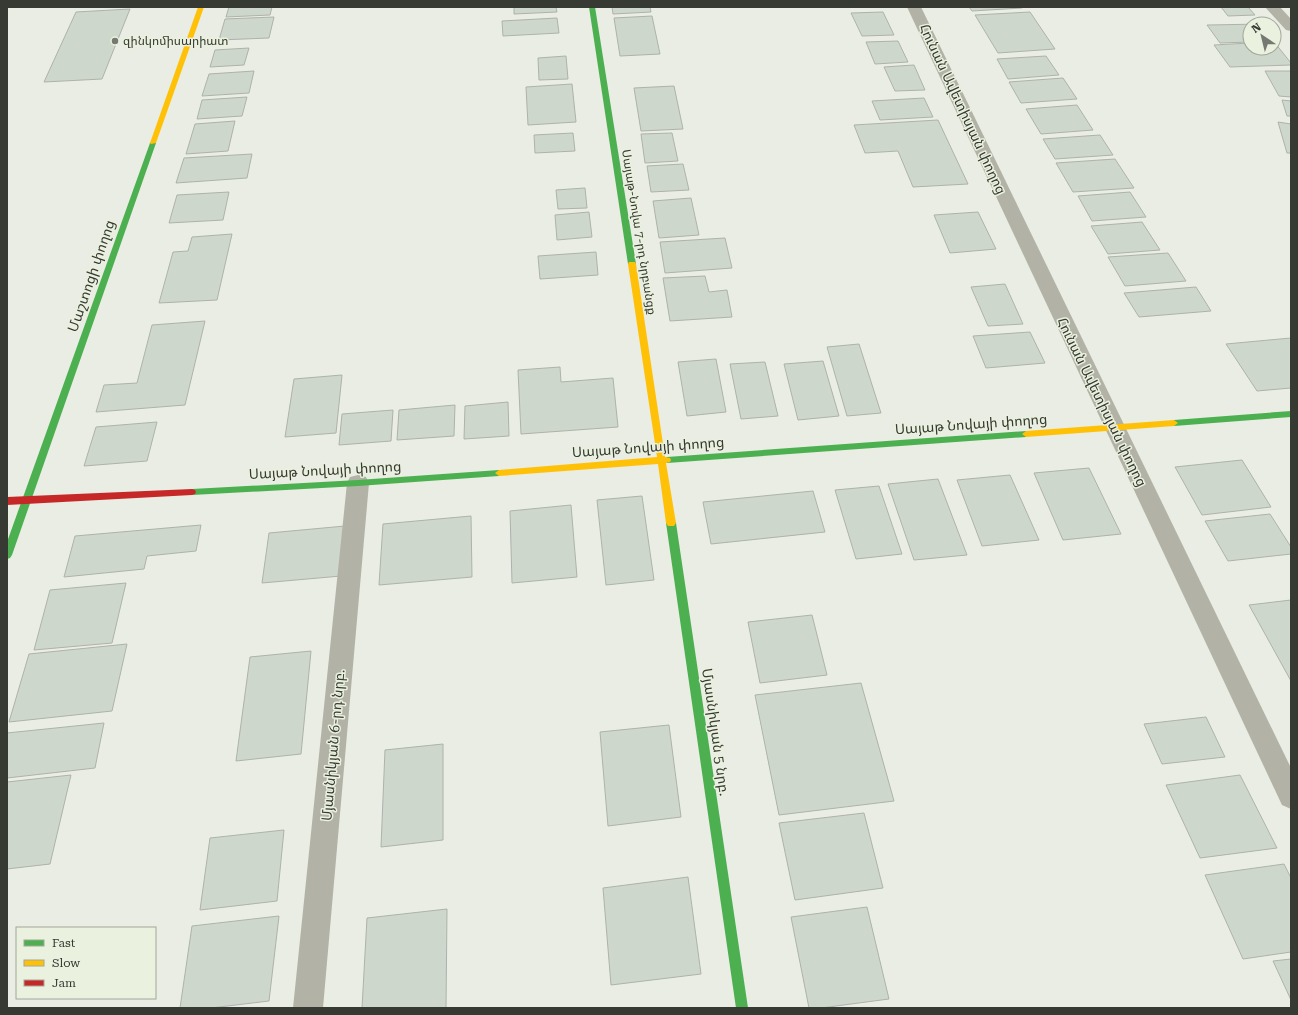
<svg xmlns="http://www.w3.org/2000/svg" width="1298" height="1015" viewBox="0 0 1298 1015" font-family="'Roboto Serif','Noto Sans Armenian',serif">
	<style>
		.building { fill: #ced7cb; stroke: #aeb2ab }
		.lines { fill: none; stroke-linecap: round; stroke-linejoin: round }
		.street { fill: #b2b2a6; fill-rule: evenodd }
		.fast { fill: #4caf50; fill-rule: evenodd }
		.slow { fill: #ffc107; fill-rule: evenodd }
		.jam { fill: #c62828; fill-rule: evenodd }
		.poi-dot { fill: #757971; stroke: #eaf1df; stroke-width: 1.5 }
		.labels { text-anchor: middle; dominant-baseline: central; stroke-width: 3; stroke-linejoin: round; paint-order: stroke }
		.far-poi-label { font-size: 12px; fill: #373a33; stroke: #eaf1df; text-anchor: start }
		.far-street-label { font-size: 12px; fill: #373a33; stroke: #eaf1df }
		.street-label { font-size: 14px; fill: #373a33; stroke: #eaf1df }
	</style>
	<rect width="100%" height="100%" fill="#e9ede3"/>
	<g class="building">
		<polygon points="229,7 272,7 270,15 226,17"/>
		<polygon points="514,7 556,7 557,12 514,14"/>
		<polygon points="612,7 650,7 651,12 613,14"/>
		<polygon points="969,7 1021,7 1022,8 972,11"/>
		<polygon points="1221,7 1248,7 1255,15 1228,16"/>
		<polygon points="130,9 102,79 44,82 76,12"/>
		<polygon points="883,12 894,35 862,36 851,13"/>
		<polygon points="1030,12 1055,49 998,53 975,15"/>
		<polygon points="652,16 660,54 620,56 614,18"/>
		<polygon points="274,17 269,38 219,40 225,19"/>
		<polygon points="557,18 559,33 503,36 502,21"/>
		<polygon points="1250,24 1250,42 1220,43 1207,25 1263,24 1264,24"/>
		<polygon points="898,41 908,62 875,64 866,42"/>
		<polygon points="1250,43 1250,48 1274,48 1275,43 1291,63 1291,65 1230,67 1214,45"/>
		<polygon points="249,48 244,65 210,67 215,50"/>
		<polygon points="566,56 568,79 539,80 538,58"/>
		<polygon points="1046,56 1059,75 1008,79 997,59"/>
		<polygon points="914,65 925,90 895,91 884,67"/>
		<polygon points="254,71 249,93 202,96 209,74"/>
		<polygon points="1265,71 1291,71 1291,97 1279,96"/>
		<polygon points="1063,78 1077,99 1021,103 1009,82"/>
		<polygon points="572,84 576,122 528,125 526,87"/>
		<polygon points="674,86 683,129 641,131 634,88"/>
		<polygon points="247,97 242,116 197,119 202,100"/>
		<polygon points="924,98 933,117 880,120 872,101"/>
		<polygon points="1282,100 1291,101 1291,116 1287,116"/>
		<polygon points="1077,105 1093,130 1041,134 1026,109"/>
		<polygon points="938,120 968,184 913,187 898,151 865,153 854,125"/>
		<polygon points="235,121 228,151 186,154 195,124"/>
		<polygon points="1278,122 1291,124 1291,153 1287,153"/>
		<polygon points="573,133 575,151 535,153 534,135"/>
		<polygon points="672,133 678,161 645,163 641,134"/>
		<polygon points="1100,135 1113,155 1055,159 1043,139"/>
		<polygon points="252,154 247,178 176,183 184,158"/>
		<polygon points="1115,159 1134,188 1073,192 1056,163"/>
		<polygon points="683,164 689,190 651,192 647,166"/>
		<polygon points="585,188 587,208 558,209 556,190"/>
		<polygon points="229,192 223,220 169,223 177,195"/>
		<polygon points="1130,192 1146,217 1092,221 1078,196"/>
		<polygon points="691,198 699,235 659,238 653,201"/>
		<polygon points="589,212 592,237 557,240 555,215"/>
		<polygon points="978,212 996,249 950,253 934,215"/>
		<polygon points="1142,222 1160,250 1108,254 1091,226"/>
		<polygon points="232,234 217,300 159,303 173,252 188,251 192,237"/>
		<polygon points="725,238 732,268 665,273 660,242"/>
		<polygon points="596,252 598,275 540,279 538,256"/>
		<polygon points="1168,253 1186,281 1125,286 1108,257"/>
		<polygon points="705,276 709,292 727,290 732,317 670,321 663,278"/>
		<polygon points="1005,284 1023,324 988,326 971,287"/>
		<polygon points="1196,287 1211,311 1139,317 1124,293"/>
		<polygon points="205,321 185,405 96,412 104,385 137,383 152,325"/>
		<polygon points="1030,332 1045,363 986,368 973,336"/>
		<polygon points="1291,338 1291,388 1257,391 1226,344"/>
		<polygon points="859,344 881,413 847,416 827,347"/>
		<polygon points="716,359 726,412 687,416 678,362"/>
		<polygon points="823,361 839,416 798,420 784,364"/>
		<polygon points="765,362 778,416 741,419 730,364"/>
		<polygon points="560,367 561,382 613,378 618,427 521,434 518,370"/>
		<polygon points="342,375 336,433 285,437 294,379"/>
		<polygon points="508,402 509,436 464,439 465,406"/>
		<polygon points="455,405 454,436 397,440 399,410"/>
		<polygon points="393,410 391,441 339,445 342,414"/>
		<polygon points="157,422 147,461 84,466 96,427"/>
		<polygon points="1242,460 1271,507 1202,515 1175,467"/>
		<polygon points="1089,468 1121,534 1063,540 1034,473"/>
		<polygon points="1010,475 1039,540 982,546 957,480"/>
		<polygon points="938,479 967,555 914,560 888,484"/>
		<polygon points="879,486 902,554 856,559 835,490"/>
		<polygon points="813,491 825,532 711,544 703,502"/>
		<polygon points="642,496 654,580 606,585 597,500"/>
		<polygon points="571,505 577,577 512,583 510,511"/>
		<polygon points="1270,514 1291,547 1291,554 1228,561 1205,521"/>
		<polygon points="471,516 472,577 379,585 383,524"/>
		<polygon points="201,525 196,551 147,556 144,569 64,577 75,536"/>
		<polygon points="345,526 341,576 262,583 269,533"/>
		<polygon points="126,583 112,643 34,650 50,590"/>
		<polygon points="1291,600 1291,681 1249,605"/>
		<polygon points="812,615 827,675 760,683 748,622"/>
		<polygon points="127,644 112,711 9,722 29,654"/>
		<polygon points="311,651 301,754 236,761 250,657"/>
		<polygon points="861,683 894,801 779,815 755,695"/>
		<polygon points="1206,717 1225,757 1162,764 1144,724"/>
		<polygon points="104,723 95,768 7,778 7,733"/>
		<polygon points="669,725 681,817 608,826 600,732"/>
		<polygon points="443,744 443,840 381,847 385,750"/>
		<polygon points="71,775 50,864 7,869 7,782"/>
		<polygon points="1240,775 1277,848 1200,858 1166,785"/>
		<polygon points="864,813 883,888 795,900 779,823"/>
		<polygon points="284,830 277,901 200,910 210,838"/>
		<polygon points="1284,864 1291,878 1291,952 1243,959 1205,875"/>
		<polygon points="688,877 701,974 611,985 603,888"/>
		<polygon points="867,907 889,999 821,1008 809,1008 791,917"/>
		<polygon points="447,909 446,1008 362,1008 367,918"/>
		<polygon points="279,916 269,1001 211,1008 180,1008 192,926"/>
		<polygon points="1291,959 1291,1000 1273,961"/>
	</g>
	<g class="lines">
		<g class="street">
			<polygon points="907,7 921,7 1291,768 1291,809 1282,805"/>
			<polygon points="1265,7 1280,7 1291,19 1291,31 1286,30"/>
			<polygon points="358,475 366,477 369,483 323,1008 293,1008 347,483 350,477"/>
		</g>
		<g class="fast">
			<polygon points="589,7 595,7 636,264 632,266 628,264"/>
			<polygon points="153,141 156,143 12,555 10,558 7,559 7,542 150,143"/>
			<polygon points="1291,411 1291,417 1174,426 1170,423 1174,420"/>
			<polygon points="1026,431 1030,434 1026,437 667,463 663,460 667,457"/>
			<polygon points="499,470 503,473 499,476 358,486 192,495 189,494 188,492 189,490 192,489 358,480"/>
			<polygon points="671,519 674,520 676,523 748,1008 736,1008 666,523 668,520"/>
		</g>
		<g class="slow">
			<polygon points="198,7 204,7 156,143 151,144 150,143"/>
			<polygon points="629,262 635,262 636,264 665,457 670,458 671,460 670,462 666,463 676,523 674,526 668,526 666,523 658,464 499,476 495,473 499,470 657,457 628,264"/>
			<polygon points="1174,420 1178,423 1174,426 1026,437 1022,434 1026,431"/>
		</g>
		<polygon class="jam" points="192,489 195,490 196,492 195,494 192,495 7,505 7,497"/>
	</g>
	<circle class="poi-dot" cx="115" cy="41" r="4"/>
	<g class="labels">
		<g class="far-poi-label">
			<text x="123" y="41">զինկոմիսարիատ</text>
		</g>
		<g class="far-street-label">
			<text transform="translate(639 232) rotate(81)">Սայաթ-Նովա 7-րդ նրբանցք</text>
		</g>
		<g class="street-label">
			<text transform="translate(963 109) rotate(65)">Հունան Ավետիսյան փողոց</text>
			<text transform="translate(91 276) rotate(-71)">Մաշտոցի փողոց</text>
			<text transform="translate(1102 402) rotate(64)">Հունան Ավետիսյան փողոց</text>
			<text transform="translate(971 424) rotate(-4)">Սայաթ Նովայի փողոց</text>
			<text transform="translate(648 447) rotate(-4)">Սայաթ Նովայի փողոց</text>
			<text transform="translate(325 470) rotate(-3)">Սայաթ Նովայի փողոց</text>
			<text transform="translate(716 732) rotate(82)">Մյասնիկյան 5 նրբ.</text>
			<text transform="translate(333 745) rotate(-85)">Մյասնիկյան 6-րդ նրբ.</text>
		</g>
	</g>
	<rect width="1298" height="1015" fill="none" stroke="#373a33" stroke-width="16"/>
	<rect x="16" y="927" width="140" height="72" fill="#eaf1df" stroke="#a2a89a"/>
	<rect x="24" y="940" width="20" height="6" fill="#4caf50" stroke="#a2a89a"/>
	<text x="52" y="947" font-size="12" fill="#373a33">Fast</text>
	<rect x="24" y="960" width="20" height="6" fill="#ffc107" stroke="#a2a89a"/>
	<text x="52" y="967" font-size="12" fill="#373a33">Slow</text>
	<rect x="24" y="980" width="20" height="6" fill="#c62828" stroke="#a2a89a"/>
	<text x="52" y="987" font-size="12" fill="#373a33">Jam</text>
	<g transform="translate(1262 36) rotate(325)"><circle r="19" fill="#eaf1df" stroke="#a2a89a"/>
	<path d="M0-3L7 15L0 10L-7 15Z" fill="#757971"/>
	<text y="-6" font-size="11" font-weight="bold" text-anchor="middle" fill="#373a33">N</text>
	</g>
</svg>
